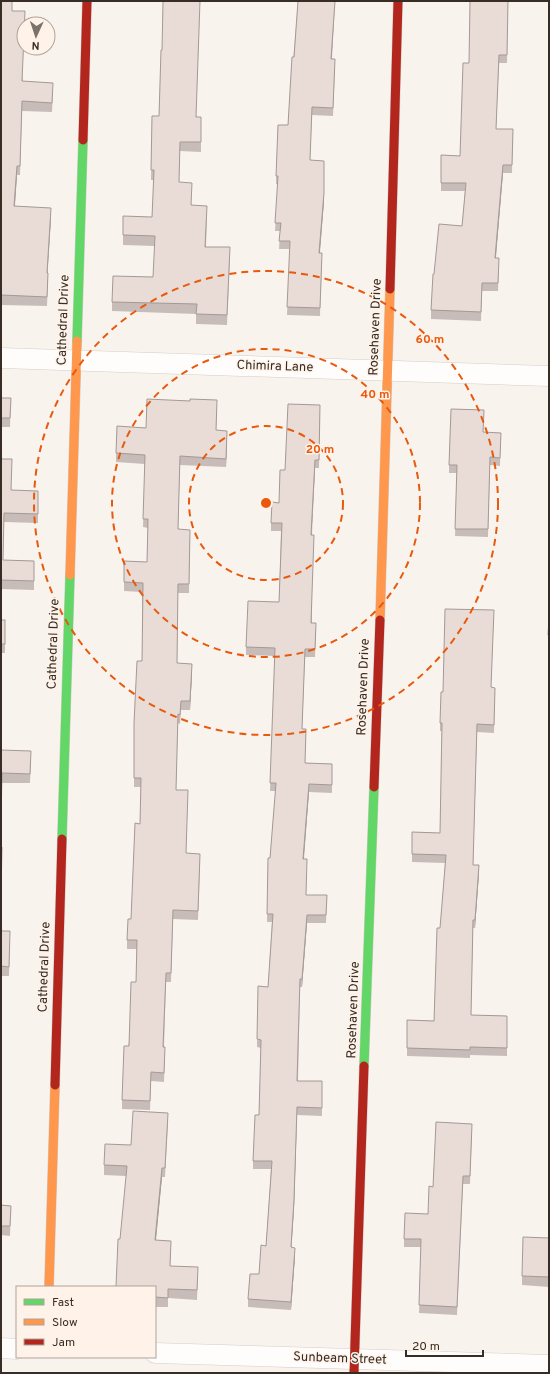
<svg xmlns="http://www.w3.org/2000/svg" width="550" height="1374" viewBox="0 0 550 1374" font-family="Overpass,sans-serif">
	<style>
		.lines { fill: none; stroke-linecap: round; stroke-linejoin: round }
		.street-casing { stroke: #d5cdc7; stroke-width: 21 }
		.fast-casing { stroke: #d5cdc7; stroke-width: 10 }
		.slow-casing { stroke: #d5cdc7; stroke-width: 10 }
		.jam-casing { stroke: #d5cdc7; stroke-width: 10 }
		.street { stroke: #fefdfc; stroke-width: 20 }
		.fast { stroke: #63d668; stroke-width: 9 }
		.slow { stroke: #ff974d; stroke-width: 9 }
		.jam { stroke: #b3261e; stroke-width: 9 }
		.wall { fill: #c8bcb8 }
		.shaded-wall { fill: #a39996 }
		.building { fill: #e9dbd6; stroke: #a39996 }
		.ring { fill: none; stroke: #e8590c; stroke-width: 2; stroke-dasharray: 7 5 }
		.labels { text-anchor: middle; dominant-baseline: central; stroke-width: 3; stroke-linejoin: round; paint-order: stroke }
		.street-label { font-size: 13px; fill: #372d24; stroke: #fef2e9 }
		.centre { fill: #e8590c; stroke: #fef2e9; stroke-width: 2 }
		.ring-label { font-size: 12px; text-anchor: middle; font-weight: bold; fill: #e8590c; stroke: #fef2e9; stroke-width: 3; stroke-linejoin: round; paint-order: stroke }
	</style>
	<rect width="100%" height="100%" fill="#f9f3ee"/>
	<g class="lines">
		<defs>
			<g id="street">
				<polyline points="1,358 549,376"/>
				<polyline points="1,1348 17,1349"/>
				<polyline points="155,1353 549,1365"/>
			</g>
			<g id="fast">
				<polyline points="77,341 83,140"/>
				<polyline points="62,839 70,575"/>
				<polyline points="364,1066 374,787"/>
			</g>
			<g id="slow">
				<polyline points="70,575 77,341"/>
				<polyline points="380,620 390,289"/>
				<polyline points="49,1287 55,1085"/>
			</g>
			<g id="jam">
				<polyline points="83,140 87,1"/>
				<polyline points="390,289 398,1"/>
				<polyline points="374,787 380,620"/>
				<polyline points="55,1085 62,839"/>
				<polyline points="354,1373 364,1066"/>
			</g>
		</defs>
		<use href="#street" class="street-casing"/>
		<use href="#fast" class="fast-casing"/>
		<use href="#slow" class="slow-casing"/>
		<use href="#jam" class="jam-casing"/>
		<use href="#street" class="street"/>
		<use href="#fast" class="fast"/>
		<use href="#slow" class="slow"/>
		<use href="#jam" class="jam"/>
	</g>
	<g class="wall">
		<polygon points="1,1 12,11 23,81 53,92 52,112 22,111 20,175 17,175 15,206 51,218 47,273 48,282 47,306 1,305"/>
		<polygon points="298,1 335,1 332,59 335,67 333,116 312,115 310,160 324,201 320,253 322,261 320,316 287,315 290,249 279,249 280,231 275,231 278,184 276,184 276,176 288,125"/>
		<polygon points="508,1 507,63 499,63 496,129 513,129 512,173 503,173 496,258 499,267 498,291 482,291 481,321 431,319 431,310 434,274 462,226 465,191 441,191 441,155 460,156 469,63"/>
		<polygon points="162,50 197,117 201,117 201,152 180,151 179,182 191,205 207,215 206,247 230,257 227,325 196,324 196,314 112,311 112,302 153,277 155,246 123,245 123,235 152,217 154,180 151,180 152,116 159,116"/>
		<polygon points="1,398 11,398 10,427 1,427"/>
		<polygon points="217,409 216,430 227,440 226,467 180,465 178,529 190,538 189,593 178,593 177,663 192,673 190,710 181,710 180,724 178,723 176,790 186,853 200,863 198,920 173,919 171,982 166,982 164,1047 165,1056 164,1082 151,1081 150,1110 122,1109 122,1100 136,982 137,949 127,949 127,940 131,919 140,824 141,787 134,787 134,723 142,661 142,592 124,591 124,582 147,562 148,528 143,527 145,464 116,462 116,453 146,428"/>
		<polygon points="320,413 319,468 315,468 312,535 312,623 316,631 315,657 305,657 302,729 305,763 332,764 332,793 309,792 304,859 306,895 327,895 326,923 307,923 302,987 300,987 298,1081 322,1081 322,1116 297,1115 294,1208 291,1247 295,1256 291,1310 248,1307 248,1299 259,1274 266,1246 271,1169 253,1169 253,1161 259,1115 261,1048 257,1047 257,1039 268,987 272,922 267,922 268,858 270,858 276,791 270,791 275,656 246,655 246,647 279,602 281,531 271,531 271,523 279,503"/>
		<polygon points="483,432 501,433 500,466 490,465 488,537 455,536 457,473 449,473 449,465"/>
		<polygon points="1,459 11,490 38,500 38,523 4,522 3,560 34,570 34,590 1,589"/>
		<polygon points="549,619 549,645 548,645"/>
		<polygon points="1,620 5,629 5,653 1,653"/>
		<polygon points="492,687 495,695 494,733 477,732 473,865 479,873 475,928 473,928 471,1015 507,1016 507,1056 470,1055 470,1058 407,1056 407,1020 434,1021 445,863 412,862 412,832 440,833 442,731 440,731 440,723"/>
		<polygon points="1,750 31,761 30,783 2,783"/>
		<polygon points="1,931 10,941 9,976 1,976"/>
		<polygon points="168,1122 165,1177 162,1177 156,1240 171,1250 170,1266 198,1277 197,1300 168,1298 168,1307 155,1307 155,1287 126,1176 104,1175 104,1165 131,1145"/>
		<polygon points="472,1132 470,1184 463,1184 457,1315 419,1313 421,1247 404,1247 404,1239 428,1214 433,1187"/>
		<polygon points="1,1205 11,1206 10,1236 1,1235"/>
		<polygon points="549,1238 549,1287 522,1285 522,1276"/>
	</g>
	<g class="shaded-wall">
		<polygon points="335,1 331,67 331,59"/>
		<polygon points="324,161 324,201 319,261 319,253"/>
		<polygon points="503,165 503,173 495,266 495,258"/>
		<polygon points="17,166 17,175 14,216 14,206"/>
		<polygon points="51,208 51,218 47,282 47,273"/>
		<polygon points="227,431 227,440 226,467 226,459"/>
		<polygon points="315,460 315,468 311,543 311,535"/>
		<polygon points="192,664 192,673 190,710 190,701"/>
		<polygon points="309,784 309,792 303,867 303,859"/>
		<polygon points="479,865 479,873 475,928 475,920"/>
		<polygon points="307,915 307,923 302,987 302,979"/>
		<polygon points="297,1115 294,1208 291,1255 291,1247"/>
		<polygon points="162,1168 162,1177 155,1249 155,1240"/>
		<polygon points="295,1248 295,1256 291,1310 291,1302"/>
	</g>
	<g class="building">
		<polygon points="1,1 12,1 12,11 25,11 22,81 53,83 52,103 22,101 20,166 17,166 14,206 51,208 47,273 48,273 47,297 1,295"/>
		<polygon points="163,1 200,1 196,117 201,117 201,142 180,142 179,182 192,183 191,205 207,206 205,247 230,247 227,315 196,314 197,304 112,302 113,276 153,277 155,236 123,235 123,216 152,217 154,170 151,170 152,116 159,116 161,50 162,50"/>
		<polygon points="298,1 335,1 331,59 335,59 333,108 312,107 310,160 324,161 324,193 319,253 322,253 320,308 287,307 290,241 279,241 281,223 275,223 278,176 276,176 278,125 288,125 292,57 294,57"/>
		<polygon points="470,1 508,1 507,55 499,55 496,129 513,129 512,165 503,165 495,258 499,258 498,283 482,283 481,312 431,310 433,274 434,274 439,224 462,226 466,183 441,183 441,155 460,156 463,63 469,63"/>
		<polygon points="1,398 11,398 10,418 1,418"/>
		<polygon points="147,399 190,401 190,399 217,400 216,430 227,431 226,459 180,456 178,529 190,530 189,584 178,584 177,663 192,664 190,701 181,701 180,715 178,714 176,790 188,790 186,853 200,854 198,911 173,910 171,973 166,973 163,1047 165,1047 164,1073 151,1072 150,1101 122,1100 124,1046 129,1046 131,982 136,982 137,940 127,940 128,919 131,919 135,823 140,824 141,778 134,778 134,723 137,661 142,661 143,583 124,582 124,561 147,562 148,519 143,519 145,455 116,453 117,426 146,428"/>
		<polygon points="288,404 320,405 319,460 315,460 311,535 314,535 311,623 316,623 315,649 305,649 302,729 306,729 305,763 332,764 332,785 309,784 303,859 307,859 306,895 327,895 326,915 307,915 302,979 300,979 297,1081 322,1081 322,1108 297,1107 294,1200 291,1247 295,1248 291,1302 248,1299 250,1274 259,1274 261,1245 266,1246 272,1161 253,1161 255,1115 259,1115 261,1040 257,1039 258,986 268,987 273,914 267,914 268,858 270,858 276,783 270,783 275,648 246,647 248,601 279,602 282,523 271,523 272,502 279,503 280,470 285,470"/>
		<polygon points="451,409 484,410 483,432 501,433 500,458 490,457 488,529 455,529 457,465 449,465"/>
		<polygon points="1,459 12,459 11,490 38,491 38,514 4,513 3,560 34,561 34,581 1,580"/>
		<polygon points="445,609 494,610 491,687 495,688 494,725 477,724 473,865 479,865 475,920 473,920 471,1015 507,1016 507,1048 470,1047 470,1050 407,1048 407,1020 434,1021 437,928 440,928 446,855 412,854 412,832 440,833 442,723 440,723 441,692 443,692"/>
		<polygon points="549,619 549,635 548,635"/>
		<rect x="1" y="620" width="4" height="24"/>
		<polygon points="1,750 31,751 30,774 2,773 1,820"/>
		<polygon points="1,847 2,847 1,893"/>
		<polygon points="1,931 10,931 9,967 1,966"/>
		<polygon points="133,1111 168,1113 165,1168 162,1168 155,1240 171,1241 170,1266 198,1267 197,1290 168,1289 168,1298 155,1297 155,1287 116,1287 118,1239 120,1239 127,1166 104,1165 105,1144 131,1145"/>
		<polygon points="436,1122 472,1124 470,1176 463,1176 457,1307 419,1305 421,1239 404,1239 405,1213 428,1214 429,1186 433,1187"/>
		<polygon points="1,1205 11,1206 10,1226 1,1226"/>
		<polygon points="523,1237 549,1238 549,1277 522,1276"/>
	</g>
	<g class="ring">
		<circle cx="266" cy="503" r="77"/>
		<circle cx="266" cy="503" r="154"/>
		<circle cx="266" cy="503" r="232"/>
	</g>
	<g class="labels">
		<g class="street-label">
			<text transform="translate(64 320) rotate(-88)">Cathedral Drive</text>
			<text transform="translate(376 327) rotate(-88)">Rosehaven Drive</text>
			<text transform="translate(275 367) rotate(2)">Chimira Lane</text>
			<text transform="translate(54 644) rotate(-88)">Cathedral Drive</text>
			<text transform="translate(364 687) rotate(-88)">Rosehaven Drive</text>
			<text transform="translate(45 967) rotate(-88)">Cathedral Drive</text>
			<text transform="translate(354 1010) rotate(-88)">Rosehaven Drive</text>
			<text transform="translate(340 1359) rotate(2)">Sunbeam Street</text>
		</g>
	</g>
	<circle cx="266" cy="503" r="6" class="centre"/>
	<g class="ring-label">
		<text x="430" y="343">60 m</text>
		<text x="375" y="398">40 m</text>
		<text x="320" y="453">20 m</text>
	</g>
	<rect width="550" height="1374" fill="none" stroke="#372d24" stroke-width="4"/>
	<rect x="16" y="1286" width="140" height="72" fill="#fef2e9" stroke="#aea39a"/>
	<rect x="24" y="1299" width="20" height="6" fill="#63d668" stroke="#aea39a"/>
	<text x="52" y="1306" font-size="12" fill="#372d24">Fast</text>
	<rect x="24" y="1319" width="20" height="6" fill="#ff974d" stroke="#aea39a"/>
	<text x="52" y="1326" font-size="12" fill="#372d24">Slow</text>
	<rect x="24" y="1339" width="20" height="6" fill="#b3261e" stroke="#aea39a"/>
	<text x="52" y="1346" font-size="12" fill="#372d24">Jam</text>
	<g transform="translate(36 36) rotate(183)"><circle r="19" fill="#fef2e9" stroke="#aea39a"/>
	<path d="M0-3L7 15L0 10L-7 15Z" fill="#7b726b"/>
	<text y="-6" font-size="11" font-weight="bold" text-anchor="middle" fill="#372d24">N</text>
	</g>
	<path d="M406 1350v6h77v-6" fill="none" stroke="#372d24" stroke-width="2"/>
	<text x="412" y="1350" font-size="12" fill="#372d24" stroke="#fef2e9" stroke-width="3" paint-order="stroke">20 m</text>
</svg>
